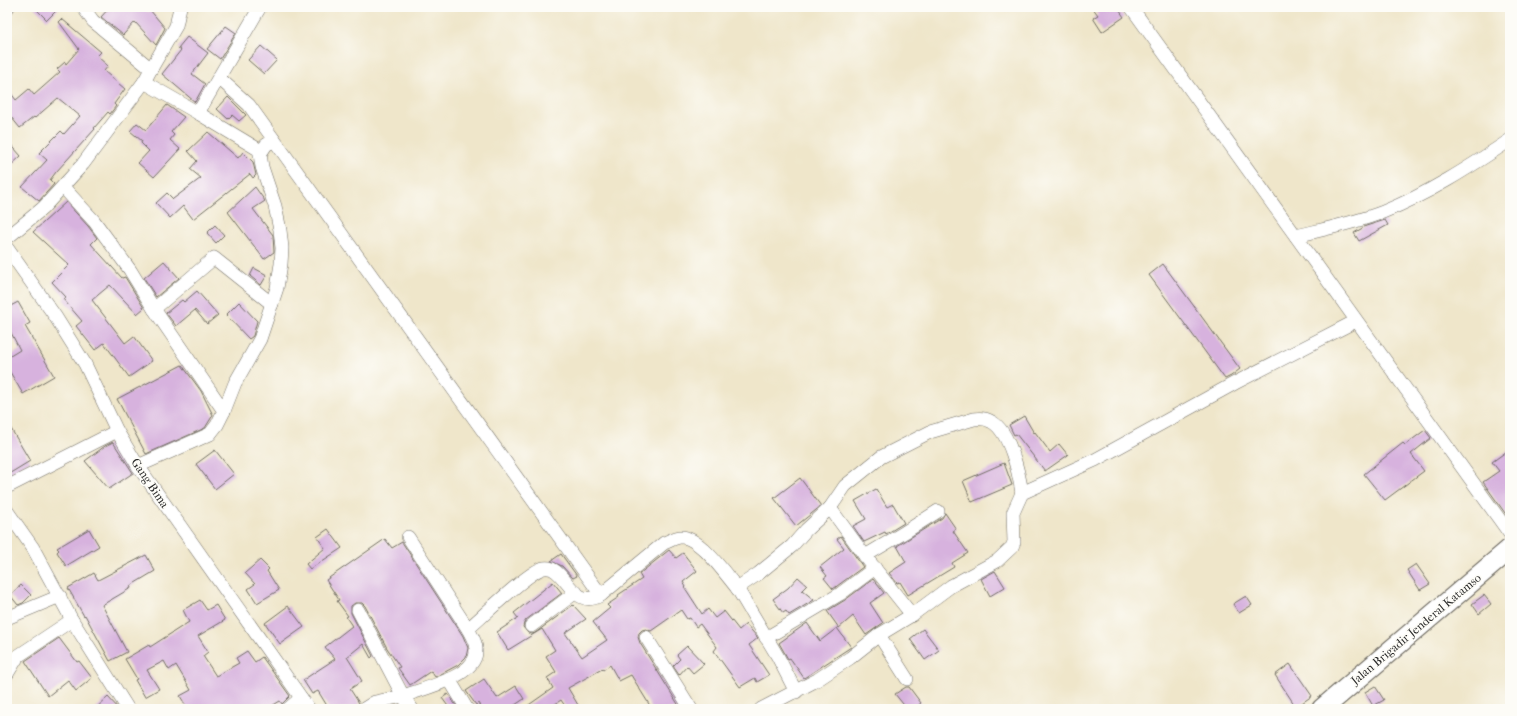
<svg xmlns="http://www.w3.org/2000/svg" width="1517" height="716" viewBox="0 0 1517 716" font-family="'IM FELL French Canon',serif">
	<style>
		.building { fill: #d7b2de }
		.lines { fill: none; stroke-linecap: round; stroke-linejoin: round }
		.minor-casing { stroke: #706c63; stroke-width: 14 }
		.primary-casing { stroke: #706c63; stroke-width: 22 }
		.minor { stroke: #fff; stroke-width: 13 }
		.primary { stroke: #fff; stroke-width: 20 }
		.labels { text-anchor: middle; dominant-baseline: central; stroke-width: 3.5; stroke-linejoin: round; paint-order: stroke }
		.street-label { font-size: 12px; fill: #2b2b2b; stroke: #fdfcf7 }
	</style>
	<rect width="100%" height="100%" fill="#fdfcf7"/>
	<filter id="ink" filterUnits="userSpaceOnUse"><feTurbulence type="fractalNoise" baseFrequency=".025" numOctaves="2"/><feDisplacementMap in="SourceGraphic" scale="8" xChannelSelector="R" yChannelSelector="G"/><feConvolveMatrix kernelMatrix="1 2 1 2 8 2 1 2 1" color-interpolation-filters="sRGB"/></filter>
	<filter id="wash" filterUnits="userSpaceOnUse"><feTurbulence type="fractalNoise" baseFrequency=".012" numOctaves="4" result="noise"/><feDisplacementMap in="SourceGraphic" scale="16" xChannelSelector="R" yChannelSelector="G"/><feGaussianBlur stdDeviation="0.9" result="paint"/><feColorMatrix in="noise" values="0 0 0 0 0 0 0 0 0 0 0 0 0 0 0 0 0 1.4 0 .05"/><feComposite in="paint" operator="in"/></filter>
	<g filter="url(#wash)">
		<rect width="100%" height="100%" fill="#efe6ca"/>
		<g id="blocks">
			<g class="building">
				<polygon points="34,7 60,7 47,20"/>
				<polygon points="110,7 142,7 148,12 150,10 165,28 156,45 135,22 123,35 101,17"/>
				<polygon points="1092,7 1117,7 1124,17 1102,32 1093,18 1098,15"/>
				<polygon points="62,19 101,52 97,56 108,66 104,71 125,89 114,104 116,106 110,114 108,112 94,128 95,129 56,172 50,180 54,184 39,201 22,187 47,160 39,153 61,131 64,134 80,116 58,98 35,118 34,117 20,128 7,112 7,88 16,100 29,89 34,95 60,72 57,69 65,62 66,64 79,49 59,22"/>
				<polygon points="226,26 236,33 220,59 207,49"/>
				<polygon points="187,37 208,53 192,74 205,84 195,102 162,74 181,50 178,48"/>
				<polygon points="261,46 277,60 264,74 248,60"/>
				<polygon points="228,97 246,115 239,121 232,115 228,119 217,109"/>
				<polygon points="167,105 184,117 171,132 174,135 170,140 180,149 154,177 138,163 149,151 141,143 142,141 130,131 137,123 146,130"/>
				<polygon points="208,132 238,158 243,152 253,162 256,175 253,178 250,174 193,219 183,206 170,218 156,203 167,193 173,199 201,178 190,169 197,161 188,151"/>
				<polygon points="7,140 21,156 7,169"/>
				<polygon points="255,187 265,201 253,209 273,235 274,252 264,259 228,212"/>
				<polygon points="66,202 88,226 97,238 91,244 122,278 125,277 144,308 137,314 110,285 92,300 125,343 134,336 152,361 129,377 104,343 95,350 76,326 82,321 63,299 66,297 52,282 69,265 33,232"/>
				<polygon points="1385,220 1388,225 1359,241 1354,233 1366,226"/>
				<polygon points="215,225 224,235 216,243 207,233"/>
				<polygon points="164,261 179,278 156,297 144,278"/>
				<polygon points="1163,264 1240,369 1231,376 1225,379 1149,275"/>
				<polygon points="254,268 267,275 261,285 250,276"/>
				<polygon points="197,291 218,315 207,324 195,310 176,326 166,313 182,300 184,302"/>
				<polygon points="18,302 30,323 25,326 54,376 23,394 7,367 7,358 20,350 7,325 7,308"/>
				<polygon points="239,302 257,321 253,336 249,339 226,315"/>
				<polygon points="182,365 201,391 213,415 205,428 146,454 117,399"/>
				<polygon points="1024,416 1034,433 1035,432 1050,452 1059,444 1068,455 1045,471 1016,434 1014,435 1009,425"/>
				<polygon points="7,422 30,461 7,475"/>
				<polygon points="1425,430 1431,438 1411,454 1424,471 1385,500 1364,474 1403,443 1405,445"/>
				<polygon points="113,442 133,473 109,489 85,461 105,446"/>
				<polygon points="1510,449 1510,520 1483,482 1499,471 1492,462"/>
				<polygon points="215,450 234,474 215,489 196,464"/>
				<polygon points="1004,463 1012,485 972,502 963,481"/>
				<polygon points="800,478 821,506 796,526 774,498"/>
				<polygon points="876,489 887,507 893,504 904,523 886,534 885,532 864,542 853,526 866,519 855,501"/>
				<polygon points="945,513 956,529 953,531 968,553 952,563 954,567 908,595 900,582 897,583 889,573 906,562 897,546 942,518"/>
				<polygon points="89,529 99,546 66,566 57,552 59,550 57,548"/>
				<polygon points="328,529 342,548 310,569 306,564 325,548 317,537"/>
				<polygon points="841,536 863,567 833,589 824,578 827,576 820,567 844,548 837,539"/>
				<polygon points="385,539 392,548 402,542 463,636 468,648 466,657 458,665 443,673 435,677 431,671 410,685 398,668 400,667 387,648 365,606 362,603 355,603 351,606 351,613 373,656 371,658 363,644 347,657 362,681 350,689 359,703 356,708 329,709 318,691 312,694 303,680 335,659 325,647 352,626 346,617 348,616 337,601 339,600 326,580"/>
				<polygon points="669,550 676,558 683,553 697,571 683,582 686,587 685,588 702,614 708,609 715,618 724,611 739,630 746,624 758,638 749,645 769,675 757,682 755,678 740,687 714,651 717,647 700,624 696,627 690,618 687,619 681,610 651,631 646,629 642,630 639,633 638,637 640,643 681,709 652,709 631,675 619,681 610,665 603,670 602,669 568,688 578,705 572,709 567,709 561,700 548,709 523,709 553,688 547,678 556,672 546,656 555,650 542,629 508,650 497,632 518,618 514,613 553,582 562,593 526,620 524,623 523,627 528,633 532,634 535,633 573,605 586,619 565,633 582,657 607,640 593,622 610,608 607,605 619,597 618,595 642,579 639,574"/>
				<polygon points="561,554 577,576 573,578 562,566 551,561"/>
				<polygon points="146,555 155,571 130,586 131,588 102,605 127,652 110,661 85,615 84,616 68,588 94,573 98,580"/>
				<polygon points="260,560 269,569 267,571 279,590 257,603 248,589 255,584 245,573"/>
				<polygon points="1416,564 1430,584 1420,590 1407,570"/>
				<polygon points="995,571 1005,587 990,596 981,579"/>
				<polygon points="798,577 807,585 802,590 814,600 789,615 786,611 783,613 773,599 788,588"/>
				<polygon points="873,579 884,593 870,603 883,623 866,635 853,616 839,628 827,611 845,600"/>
				<polygon points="21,585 31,595 23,603 18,605 10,595"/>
				<polygon points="1484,595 1491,604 1479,614 1472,604"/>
				<polygon points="1246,596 1252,605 1239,613 1233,604"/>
				<polygon points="200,600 207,610 216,605 225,620 198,636 208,652 203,656 216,676 239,663 236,658 247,651 255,662 262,657 290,696 282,704 280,701 267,709 188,709 180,696 191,690 176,665 169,670 164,661 147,670 159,689 145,697 135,680 137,679 125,659 149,645 150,647 189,622 183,610"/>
				<polygon points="288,606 304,627 280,644 265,623"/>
				<polygon points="807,623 820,641 837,628 851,647 804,678 790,658 788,659 779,643"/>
				<polygon points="923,629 939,650 925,660 910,639"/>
				<polygon points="59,638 77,662 79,661 92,678 76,691 68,680 48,696 25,661"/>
				<polygon points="687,646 704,664 693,673 687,666 679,675 673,666 680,659 677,655"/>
				<polygon points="1290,664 1312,696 1296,707 1275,675"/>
				<polygon points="484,679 497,698 516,686 524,699 509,709 480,709 481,708 478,703 476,705 466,691"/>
				<polygon points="1375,686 1384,700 1373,706 1365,692"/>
				<polygon points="906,687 909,687 921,703 914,709 907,709 895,694"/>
				<polygon points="448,694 457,707 454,709 450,709 442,698"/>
				<polygon points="108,697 119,709 95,709"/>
			</g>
		</g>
	</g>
	<g filter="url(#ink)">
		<use href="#blocks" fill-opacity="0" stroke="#706c63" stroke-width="1"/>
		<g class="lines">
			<defs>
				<g id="minor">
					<polyline points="83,7 93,21 151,69 144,82"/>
					<polyline points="1131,7 1510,534"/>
					<polyline points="7,8 8,7"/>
					<polyline points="151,69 176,26 180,7"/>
					<path d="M219,78L249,105L601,595L664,543C670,541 675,537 681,537C700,537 726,575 737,588L758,574L792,546L806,530L830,508L845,486L881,457L930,432L974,419C980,418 987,419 992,422C1010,432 1019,474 1022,493L1095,460L1235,383L1356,321"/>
					<polyline points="198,113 261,151"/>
					<polyline points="63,187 94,221 130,270 154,309 224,411 217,425 210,434 138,466"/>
					<path d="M1296,236C1325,229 1355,223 1383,212C1428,194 1470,167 1510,140"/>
					<polyline points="7,238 43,208 83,164 144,82 198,113 260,7"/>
					<polyline points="7,248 55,316 85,364 117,431 138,466 309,709"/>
					<polyline points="154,309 214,258 272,304"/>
					<polyline points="224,411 235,383 260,339 277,288 281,264 282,248 280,230 275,206 262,167 260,154 266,145 274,140"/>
					<polyline points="7,487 117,431"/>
					<polyline points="830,508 865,556 912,615"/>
					<polyline points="7,511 33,548 72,620 128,709"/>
					<path d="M408,537L468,629C472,636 477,644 476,652C475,677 422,689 403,696L412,709"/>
					<polyline points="865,556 905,532 938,511"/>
					<polyline points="737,588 778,657 796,692"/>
					<polyline points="358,610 403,696 375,702 364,709"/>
					<polyline points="7,618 60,596"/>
					<polyline points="531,626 576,592"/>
					<path d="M468,629C481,618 530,570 544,568C566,564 571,612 601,595"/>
					<polyline points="879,635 907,679"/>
					<polyline points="646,637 691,709"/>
					<polyline points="766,638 840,594 875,568"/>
					<polyline points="7,674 18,656 72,620"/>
					<polyline points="449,679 467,709"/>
					<polyline points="288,709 301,698"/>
					<polyline points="761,709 817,680 850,658 879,635 912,615 951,586 997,561 1012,547 1014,542 1013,513 1022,493"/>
				</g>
				<polyline id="primary" points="1322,709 1510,549"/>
			</defs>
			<use href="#minor" class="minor-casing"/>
			<use href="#primary" class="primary-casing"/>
			<use href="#minor" class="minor"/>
			<use href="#primary" class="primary"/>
		</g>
	</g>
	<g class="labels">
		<g class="street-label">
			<text transform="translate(150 483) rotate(56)">Gang Bima</text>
			<text transform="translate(1416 629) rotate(-40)">Jalan Brigadir Jenderal Katamso</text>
		</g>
	</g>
	<rect width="1517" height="716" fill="none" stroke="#fdfcf7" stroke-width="24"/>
</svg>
